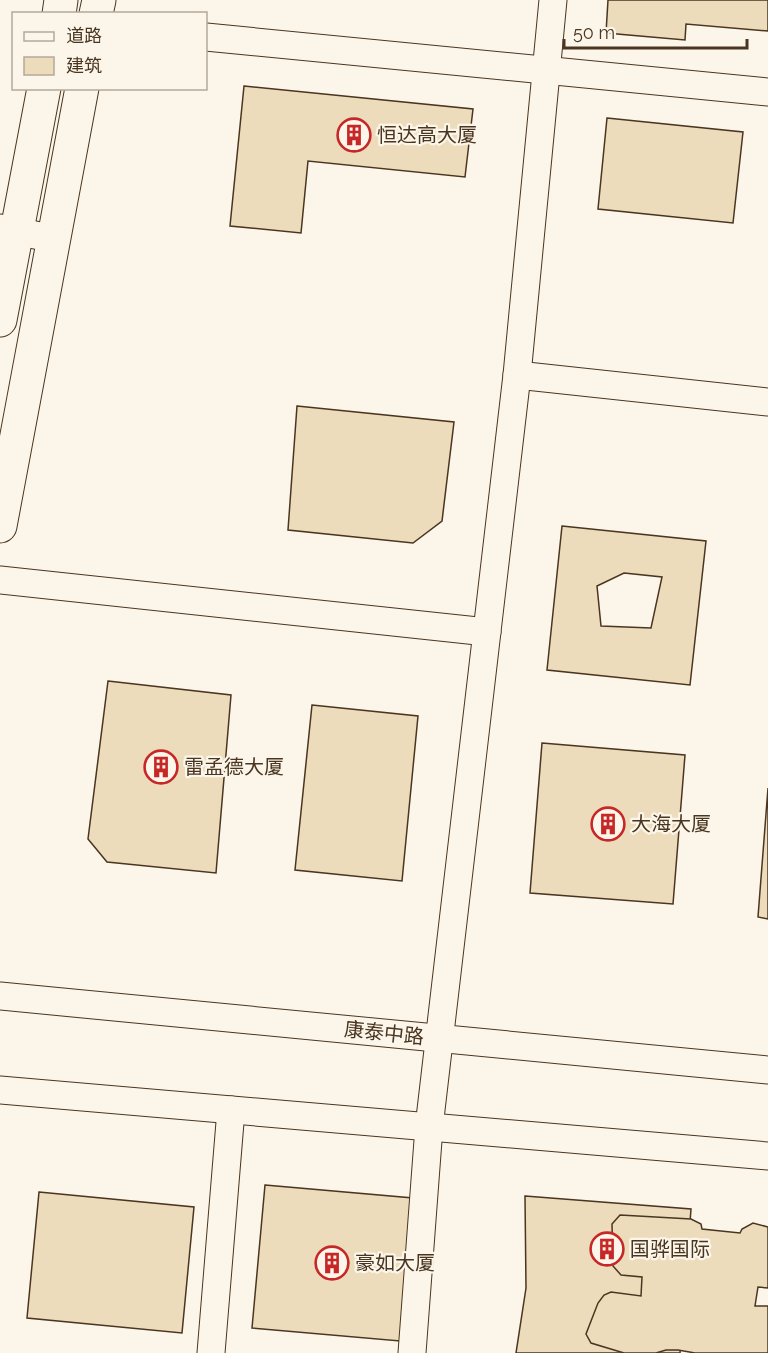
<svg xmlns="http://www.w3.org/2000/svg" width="768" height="1353" viewBox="0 0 768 1353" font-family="Raleway,'Noto Sans SC',sans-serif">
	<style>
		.building { fill: #ecdcbc; stroke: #4a3520; stroke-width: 1.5; fill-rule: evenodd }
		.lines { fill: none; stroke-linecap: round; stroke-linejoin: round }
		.minor-casing { stroke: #4a3520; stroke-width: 29 }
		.major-casing { stroke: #4a3520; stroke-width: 35 }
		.minor { stroke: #fbf6e9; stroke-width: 27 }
		.major { stroke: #fbf6e9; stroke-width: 33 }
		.labels { text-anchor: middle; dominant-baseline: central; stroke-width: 4.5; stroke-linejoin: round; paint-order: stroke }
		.poi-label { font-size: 20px; fill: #4a3520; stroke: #fbf6e9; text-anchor: start }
		.street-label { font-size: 20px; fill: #4a3520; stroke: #fbf6e9 }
	</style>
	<rect width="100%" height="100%" fill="#fbf6e9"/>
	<g class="building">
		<polygon points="608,0 768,0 768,31 686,24 685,40 606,33"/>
		<polygon points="244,86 473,109 465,177 308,161 301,233 230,226"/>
		<polygon points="607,118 743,132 733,223 598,209"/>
		<polygon points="297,406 454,422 442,521 413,543 288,530"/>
		<path d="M562,526L706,541L690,685L547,670ZM624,573L662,577L651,628L601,626L597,586Z"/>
		<polygon points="108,681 231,695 216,873 107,862 88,839"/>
		<polygon points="312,705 418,716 402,881 295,870"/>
		<polygon points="542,743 685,755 673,904 530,893"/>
		<polygon points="768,788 768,919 758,917"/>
		<polygon points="265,1185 413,1198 400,1341 252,1328"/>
		<polygon points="39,1192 194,1207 182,1333 27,1318"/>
		<polygon points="525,1196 691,1209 680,1353 516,1353 526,1288"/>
		<polygon points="620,1215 691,1219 701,1224 702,1229 740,1233 742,1229 753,1223 768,1227 768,1288 758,1287 755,1306 768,1306 768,1353 695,1353 678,1350 666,1350 656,1353 624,1353 591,1343 586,1334 598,1303 604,1295 611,1292 641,1296 642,1277 621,1275 613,1266 612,1224"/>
	</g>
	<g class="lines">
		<defs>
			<g id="minor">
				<polyline points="206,37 768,92"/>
				<polyline points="0,228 55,239"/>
				<polyline points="517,375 768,402"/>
				<polyline points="0,580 487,632"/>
				<polyline points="0,996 768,1070"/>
				<polyline points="0,1090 768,1156"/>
				<polyline points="211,1353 231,1110"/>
				<polyline points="412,1353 429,1127 517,375 553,0"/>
			</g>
			<g id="major">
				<polyline points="59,14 61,0"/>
				<polyline points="96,14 99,0"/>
				<polyline points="0,320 44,88"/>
				<polyline points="0,526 82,88"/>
			</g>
		</defs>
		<use href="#minor" class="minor-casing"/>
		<use href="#major" class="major-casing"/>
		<use href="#minor" class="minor"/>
		<use href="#major" class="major"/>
	</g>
	<defs>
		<symbol id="building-ring" viewBox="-11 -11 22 22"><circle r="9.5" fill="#fbf6e9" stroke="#c62828" stroke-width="1.5"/><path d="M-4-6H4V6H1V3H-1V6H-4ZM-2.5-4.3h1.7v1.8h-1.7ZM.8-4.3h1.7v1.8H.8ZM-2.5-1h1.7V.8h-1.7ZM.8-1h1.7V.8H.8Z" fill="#c62828"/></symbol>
	</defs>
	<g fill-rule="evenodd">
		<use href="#building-ring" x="335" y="116" width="38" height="38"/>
		<use href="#building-ring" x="142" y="748" width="38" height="38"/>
		<use href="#building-ring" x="589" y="805" width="38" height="38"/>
		<use href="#building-ring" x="588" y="1230" width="38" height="38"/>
		<use href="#building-ring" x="313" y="1244" width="38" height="38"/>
	</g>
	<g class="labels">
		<g class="poi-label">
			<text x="377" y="135">恒达高大厦</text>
			<text x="184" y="767">雷孟德大厦</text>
			<text x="631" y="824">大海大厦</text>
			<text x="630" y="1249">国骅国际</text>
			<text x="355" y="1263">豪如大厦</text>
		</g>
		<g class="street-label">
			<text transform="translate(384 1033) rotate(6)">康泰中路</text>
		</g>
	</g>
	<rect x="12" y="12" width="195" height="78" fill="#fbf6e9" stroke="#b4a999" stroke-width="1.5"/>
	<rect x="24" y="32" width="30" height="9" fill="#fbf6e9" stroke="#b4a999" stroke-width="1.5"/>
	<text x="66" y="42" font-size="18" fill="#4a3520">道路</text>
	<rect x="24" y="57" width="30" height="18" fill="#ecdcbc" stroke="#b4a999" stroke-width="1.5"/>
	<text x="66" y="72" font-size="18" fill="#4a3520">建筑</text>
	<path d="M564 39v9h183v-9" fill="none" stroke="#4a3520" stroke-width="3"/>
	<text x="573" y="39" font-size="18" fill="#4a3520" stroke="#fbf6e9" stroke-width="4.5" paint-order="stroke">50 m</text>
</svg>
